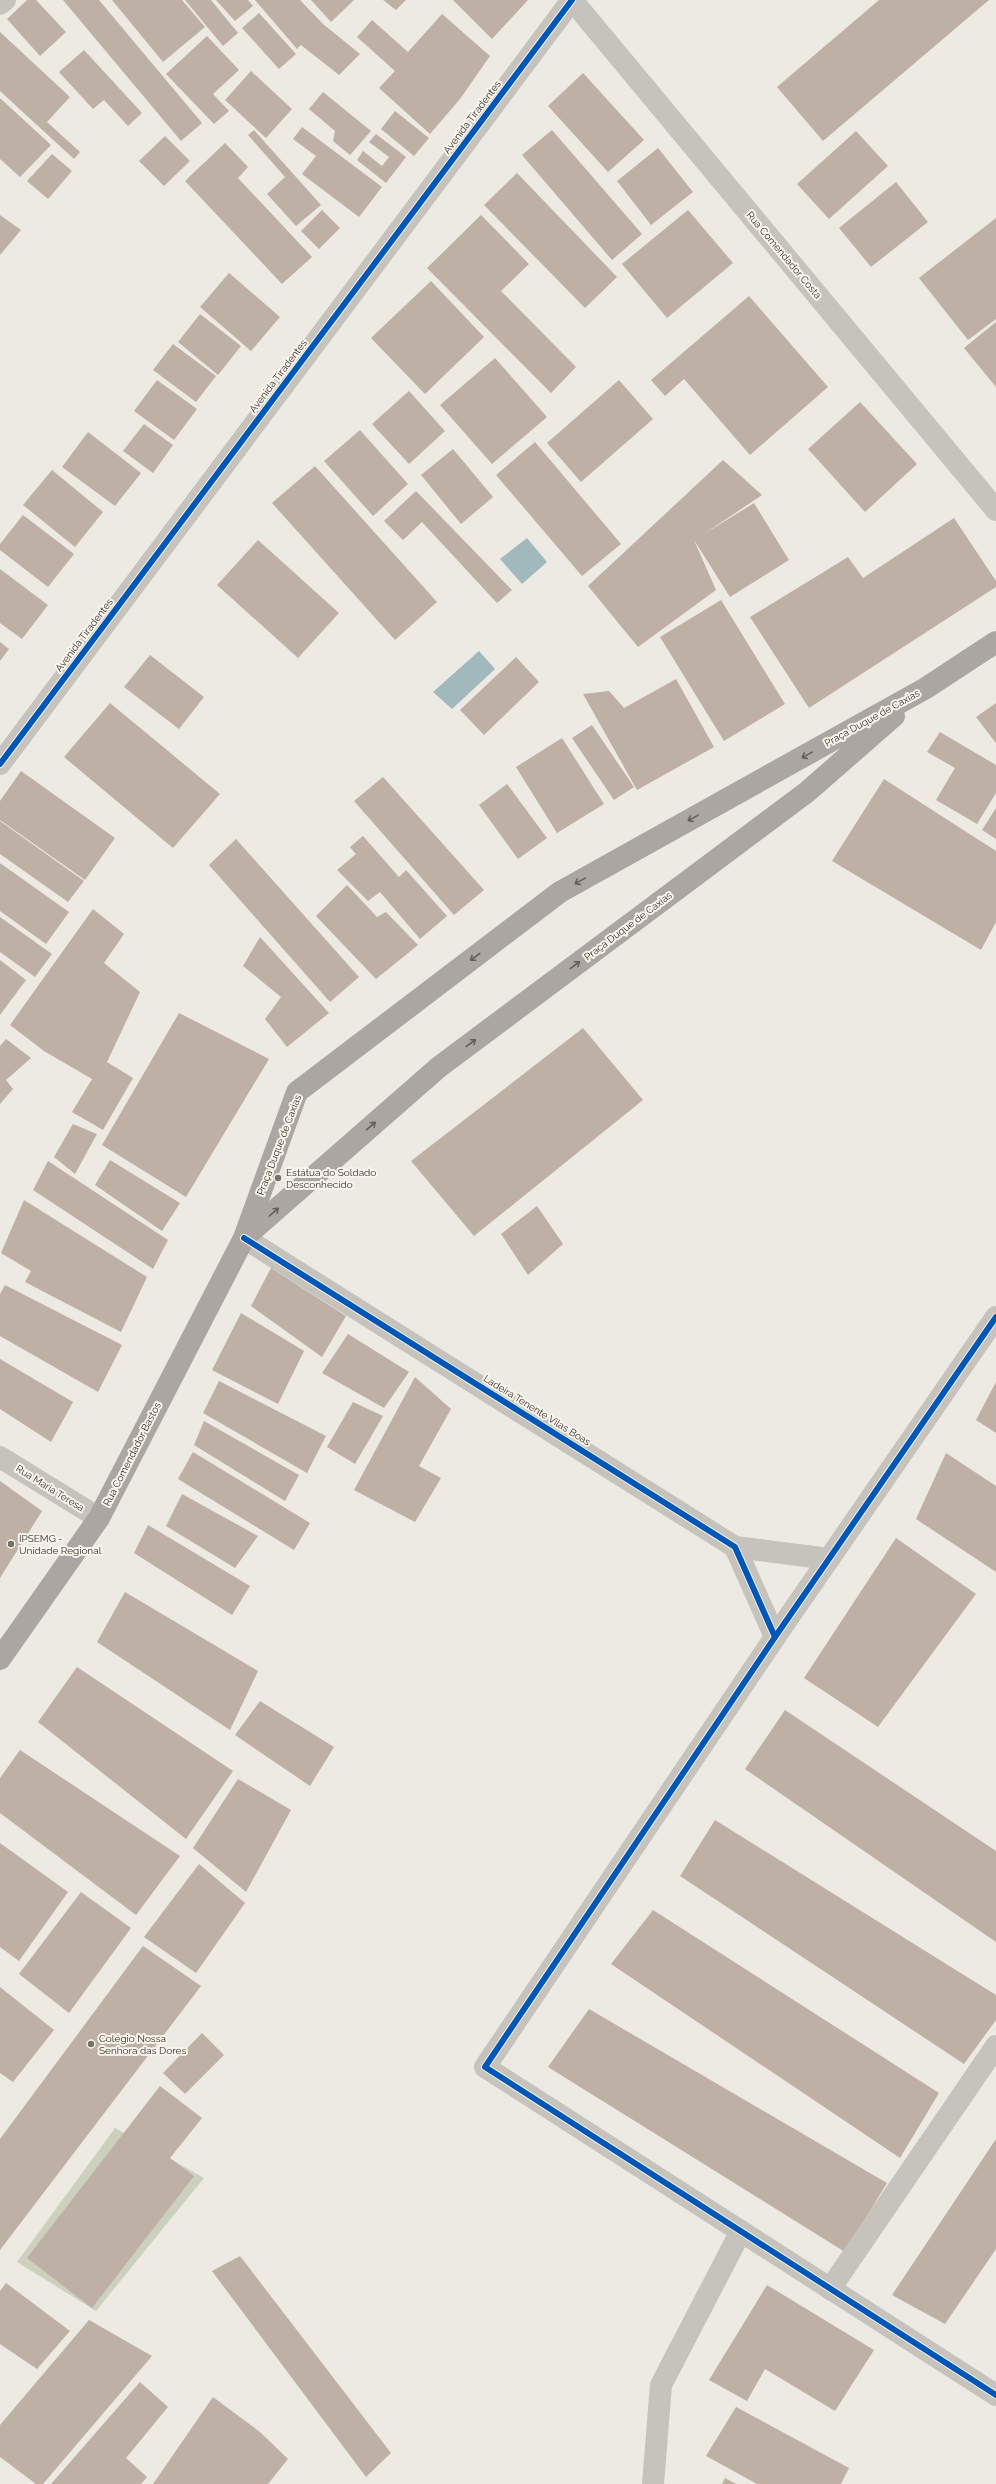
<svg xmlns="http://www.w3.org/2000/svg" width="996" height="2484" viewBox="0 0 996 2484" font-family="Raleway,sans-serif">
	<style>
		.green { fill: #ccd1be }
		.water { fill: #a1b9bc }
		.building { fill: #bfb0a6 }
		.lines { fill: none; stroke-linecap: round; stroke-linejoin: round }
		.minor { stroke: #c6c2bc; stroke-width: 22 }
		.major { stroke: #aba6a1; stroke-width: 22 }
		.cycleway-casing { stroke: #f8f4eb; stroke-width: 8 }
		.cycleway { stroke: #0057b8; stroke-width: 6 }
		.oneway { stroke: #655f5a }
		.poi-dot { fill: #76716b; stroke: #f8f4eb; stroke-width: 1.5 }
		.labels { text-anchor: middle; dominant-baseline: central; stroke-width: 4; stroke-linejoin: round; paint-order: stroke }
		.street-label { font-size: 10px; fill: #36302a; stroke: #f8f4eb }
		.poi-label { font-size: 10px; fill: #36302a; stroke: #f8f4eb; text-anchor: start }
	</style>
	<rect width="100%" height="100%" fill="#ede9e3"/>
	<polygon class="green" points="115,2128 204,2178 96,2311 17,2262"/>
	<g class="water">
		<polygon points="527,538 547,562 522,584 500,559"/>
		<polygon points="479,651 495,669 452,709 433,692"/>
	</g>
	<g class="building">
		<polygon points="27,0 36,0 66,32 40,56 7,19"/>
		<polygon points="63,0 99,0 202,123 181,141"/>
		<polygon points="112,0 182,0 205,27 163,62"/>
		<polygon points="185,0 211,0 238,33 223,46"/>
		<polygon points="216,0 248,0 253,6 235,21"/>
		<polygon points="255,0 300,0 323,24 360,54 339,75 301,45 297,49"/>
		<polygon points="311,0 354,0 331,22"/>
		<polygon points="383,0 406,0 396,10"/>
		<polygon points="453,0 528,0 492,39"/>
		<polygon points="879,0 989,0 823,141 777,87"/>
		<polygon points="259,13 296,54 279,69 242,28"/>
		<polygon points="442,14 490,56 460,99 430,134 379,88 395,71 357,37 372,20 408,52"/>
		<polygon points="0,32 70,97 47,122 80,152 74,159 0,91"/>
		<polygon points="207,36 239,70 213,94 229,111 214,124 166,74"/>
		<polygon points="84,50 142,113 128,126 104,100 93,109 59,72"/>
		<polygon points="251,71 292,109 266,138 225,100"/>
		<polygon points="583,73 644,140 608,172 548,106"/>
		<polygon points="323,92 371,131 350,155 333,141 335,131 309,109"/>
		<polygon points="0,98 51,145 20,177 0,159"/>
		<polygon points="395,111 429,138 414,156 381,129"/>
		<polygon points="302,127 382,187 359,217 302,174 316,156 293,139"/>
		<polygon points="254,130 321,205 296,226 267,194 285,177 248,135"/>
		<polygon points="552,130 642,234 612,260 522,155"/>
		<polygon points="856,131 888,166 829,219 797,184"/>
		<polygon points="376,134 406,157 386,183 357,160 363,151 382,166 389,157 369,142"/>
		<polygon points="165,136 190,161 164,186 139,161"/>
		<polygon points="225,143 248,167 238,178 312,257 282,284 185,181"/>
		<polygon points="658,148 693,192 651,225 617,181"/>
		<polygon points="52,154 72,171 48,199 27,181"/>
		<polygon points="517,173 617,277 585,308 484,205"/>
		<polygon points="896,182 928,222 871,267 839,228"/>
		<polygon points="322,210 340,228 319,249 301,231"/>
		<polygon points="688,210 733,263 667,318 622,264"/>
		<polygon points="0,215 21,230 0,255"/>
		<polygon points="481,215 529,264 501,291 576,367 551,393 427,268"/>
		<polygon points="996,218 996,319 968,340 919,278"/>
		<polygon points="229,273 280,317 251,351 200,307"/>
		<polygon points="431,281 484,337 425,394 371,338"/>
		<polygon points="749,296 828,387 750,455 684,379 665,396 651,380"/>
		<polygon points="200,314 241,346 218,375 178,342"/>
		<polygon points="996,322 996,387 964,348"/>
		<polygon points="173,344 216,376 196,402 153,370"/>
		<polygon points="495,358 547,417 492,464 440,405"/>
		<polygon points="157,380 197,409 174,440 134,411"/>
		<polygon points="619,380 653,419 581,482 547,443"/>
		<polygon points="409,391 445,431 409,464 372,424"/>
		<polygon points="860,402 917,464 865,512 808,449"/>
		<polygon points="144,424 173,445 153,473 123,451"/>
		<polygon points="360,430 408,484 373,516 324,461"/>
		<polygon points="88,432 141,473 115,506 62,467"/>
		<polygon points="535,442 621,544 582,576 496,475"/>
		<polygon points="453,449 493,497 461,524 421,475"/>
		<polygon points="723,460 762,495 704,534 754,503 789,560 730,597 694,540 716,590 638,647 588,586"/>
		<polygon points="315,466 437,602 395,640 272,503"/>
		<polygon points="52,470 103,512 75,547 23,505"/>
		<polygon points="416,491 512,590 497,603 422,522 403,540 384,521"/>
		<polygon points="23,515 74,554 48,587 0,550 0,544"/>
		<polygon points="954,518 996,581 996,587 809,708 750,617 848,557 863,578"/>
		<polygon points="258,540 339,613 298,658 217,585"/>
		<polygon points="0,569 48,605 22,639 0,623"/>
		<polygon points="721,600 785,704 724,741 660,637"/>
		<polygon points="0,642 9,649 0,661"/>
		<polygon points="150,655 204,697 179,729 124,687"/>
		<polygon points="516,657 539,682 484,735 460,710"/>
		<polygon points="676,679 714,747 637,790 583,694 609,691 624,708"/>
		<polygon points="110,703 220,794 173,848 64,757"/>
		<polygon points="996,703 996,743 976,717"/>
		<polygon points="592,725 634,787 614,800 572,738"/>
		<polygon points="940,732 996,765 996,793 977,824 936,800 955,768 927,752"/>
		<polygon points="562,738 604,804 557,833 516,767"/>
		<polygon points="21,771 115,838 85,880 0,820 0,801"/>
		<polygon points="383,777 484,890 454,915 354,801"/>
		<polygon points="884,779 996,851 996,922 981,950 832,861"/>
		<polygon points="507,784 547,838 518,859 479,805"/>
		<polygon points="996,808 996,839 982,830"/>
		<polygon points="0,821 84,881 68,902 0,854"/>
		<polygon points="363,836 399,877 406,870 447,916 420,939 380,892 368,901 337,870 356,854 350,847"/>
		<polygon points="236,839 359,977 330,1002 209,865"/>
		<polygon points="0,863 69,912 46,944 0,911"/>
		<polygon points="347,885 377,917 386,912 418,945 376,979 316,916"/>
		<polygon points="93,909 124,934 104,963 140,992 107,1062 133,1078 103,1130 72,1112 92,1079 44,1051 10,1025"/>
		<polygon points="0,917 52,954 35,977 0,952"/>
		<polygon points="260,937 329,1013 287,1047 265,1019 281,997 243,966"/>
		<polygon points="0,960 26,980 0,1015"/>
		<polygon points="179,1013 269,1059 186,1197 102,1145"/>
		<polygon points="583,1028 643,1100 474,1236 411,1161"/>
		<polygon points="6,1039 31,1058 6,1080 13,1089 0,1104 0,1046"/>
		<polygon points="73,1124 97,1134 75,1174 54,1157"/>
		<polygon points="110,1160 180,1203 162,1231 95,1185"/>
		<polygon points="48,1161 168,1240 153,1269 33,1190"/>
		<polygon points="24,1200 147,1277 121,1332 25,1282 31,1271 1,1253"/>
		<polygon points="537,1206 563,1244 528,1275 501,1234"/>
		<polygon points="271,1268 346,1316 322,1357 251,1306"/>
		<polygon points="5,1285 122,1345 98,1392 0,1336 0,1294"/>
		<polygon points="241,1313 304,1351 278,1404 212,1370"/>
		<polygon points="348,1334 409,1372 384,1408 322,1373"/>
		<polygon points="0,1359 73,1402 51,1442 0,1409"/>
		<polygon points="415,1377 451,1409 419,1466 441,1478 415,1522 354,1490"/>
		<polygon points="219,1381 326,1436 307,1473 203,1413"/>
		<polygon points="996,1382 996,1433 976,1420"/>
		<polygon points="353,1402 383,1416 355,1464 327,1447"/>
		<polygon points="204,1421 299,1475 285,1501 194,1445"/>
		<polygon points="193,1452 310,1523 294,1550 178,1479"/>
		<polygon points="946,1453 996,1486 996,1572 916,1519"/>
		<polygon points="0,1481 42,1511 0,1578"/>
		<polygon points="182,1494 258,1536 235,1568 166,1526"/>
		<polygon points="148,1525 250,1586 232,1615 134,1553"/>
		<polygon points="896,1538 976,1594 878,1727 804,1678"/>
		<polygon points="125,1592 258,1671 230,1730 97,1642"/>
		<polygon points="77,1667 233,1771 186,1839 38,1722"/>
		<polygon points="260,1701 334,1747 310,1786 235,1735"/>
		<polygon points="785,1710 996,1851 996,1942 745,1769"/>
		<polygon points="20,1750 180,1856 136,1915 0,1813 0,1778"/>
		<polygon points="238,1779 291,1810 246,1892 193,1848"/>
		<polygon points="715,1820 996,1995 996,2020 964,2064 680,1876"/>
		<polygon points="0,1843 68,1892 19,1961 0,1947"/>
		<polygon points="199,1864 245,1903 196,1973 144,1937"/>
		<polygon points="81,1892 131,1928 69,2013 19,1974"/>
		<polygon points="653,1910 939,2093 900,2158 611,1964"/>
		<polygon points="143,1946 201,1986 0,2250 0,2139"/>
		<polygon points="0,1987 54,2030 13,2082 0,2073"/>
		<polygon points="589,2009 887,2183 845,2252 548,2067"/>
		<polygon points="202,2033 224,2055 185,2094 163,2073"/>
		<polygon points="160,2086 202,2118 170,2158 194,2176 92,2308 27,2258"/>
		<polygon points="996,2139 996,2249 945,2324 892,2295"/>
		<polygon points="240,2256 391,2453 366,2477 212,2271"/>
		<polygon points="6,2283 70,2331 37,2369 0,2344 0,2291"/>
		<polygon points="767,2285 874,2350 835,2411 765,2369 747,2401 709,2380"/>
		<polygon points="89,2320 152,2356 43,2484 36,2484 0,2457 0,2425"/>
		<polygon points="140,2382 168,2407 126,2458 147,2477 141,2484 51,2484"/>
		<polygon points="213,2397 260,2432 288,2459 268,2484 153,2484"/>
		<polygon points="736,2407 849,2468 841,2484 757,2484 706,2456"/>
		<polygon points="725,2478 736,2484 722,2484"/>
	</g>
	<g class="lines">
		<g class="minor">
			<polyline points="572,0 996,510"/>
			<polyline points="0,4 5,0"/>
			<polyline points="0,764 572,0"/>
			<polyline points="244,1238 735,1547 775,1637"/>
			<polyline points="996,1317 775,1637 485,2067 996,2395"/>
			<polyline points="0,1457 99,1518"/>
			<polyline points="735,1547 829,1559"/>
			<polyline points="830,2289 996,2046"/>
			<polyline points="653,2484 661,2385 741,2231"/>
		</g>
		<g class="major">
			<polyline points="246,1236 439,1067 807,792 894,716"/>
			<polyline points="0,1659 99,1518 244,1238 297,1092 560,892 926,688 996,642"/>
		</g>
		<defs>
			<g id="cycleway">
				<polyline points="0,764 572,0"/>
				<polyline points="244,1238 735,1547 775,1637"/>
				<polyline points="996,1317 775,1637 485,2067 996,2395"/>
			</g>
		</defs>
		<use href="#cycleway" class="cycleway-casing"/>
		<use href="#cycleway" class="cycleway"/>
	</g>
	<defs><path id="oneway-shaft" d="M-6 0H5M1.5-3L5.5 0L1.5 3" fill="none" stroke-width="1.6" stroke-linecap="round" stroke-linejoin="round"/></defs>
	<g class="oneway">
		<use href="#oneway-shaft" transform="translate(807 755) rotate(151)"/>
		<use href="#oneway-shaft" transform="translate(693 818) rotate(151)"/>
		<use href="#oneway-shaft" transform="translate(580 881) rotate(151)"/>
		<use href="#oneway-shaft" transform="translate(475 957) rotate(143)"/>
		<use href="#oneway-shaft" transform="translate(575 965) rotate(-37)"/>
		<use href="#oneway-shaft" transform="translate(471 1043) rotate(-37)"/>
		<use href="#oneway-shaft" transform="translate(371 1126) rotate(-41)"/>
		<use href="#oneway-shaft" transform="translate(274 1212) rotate(-41)"/>
	</g>
	<g class="poi-dot">
		<circle cx="278" cy="1178" r="4"/>
		<circle cx="11" cy="1544" r="4"/>
		<circle cx="91" cy="2044" r="4"/>
	</g>
	<g class="labels">
		<g class="street-label">
			<text transform="translate(472 117) rotate(-53)">Avenida Tiradentes</text>
			<text transform="translate(784 255) rotate(50)">Rua Comendador Costa</text>
			<text transform="translate(278 376) rotate(-53)">Avenida Tiradentes</text>
			<text transform="translate(84 635) rotate(-53)">Avenida Tiradentes</text>
			<text transform="translate(872 718) rotate(-29)">Praça Duque de Caxias</text>
			<text transform="translate(628 926) rotate(-37)">Praça Duque de Caxias</text>
			<text transform="translate(279 1145) rotate(-69)">Praça Duque de Caxias</text>
			<text transform="translate(537 1410) rotate(32)">Ladeira Tenente Vilas Boas</text>
			<text transform="translate(132 1454) rotate(-63)">Rua Comendador Bastos</text>
			<text transform="translate(50 1488) rotate(32)">Rua Maria Teresa</text>
		</g>
		<g class="poi-label">
			<text x="286" y="1172">Estátua do Soldado<tspan x="286" dy="12">Desconhecido</tspan></text>
			<text x="19" y="1538">IPSEMG -<tspan x="19" dy="12">Unidade Regional</tspan></text>
			<text x="99" y="2038">Colégio Nossa<tspan x="99" dy="12">Senhora das Dores</tspan></text>
		</g>
	</g>
</svg>
